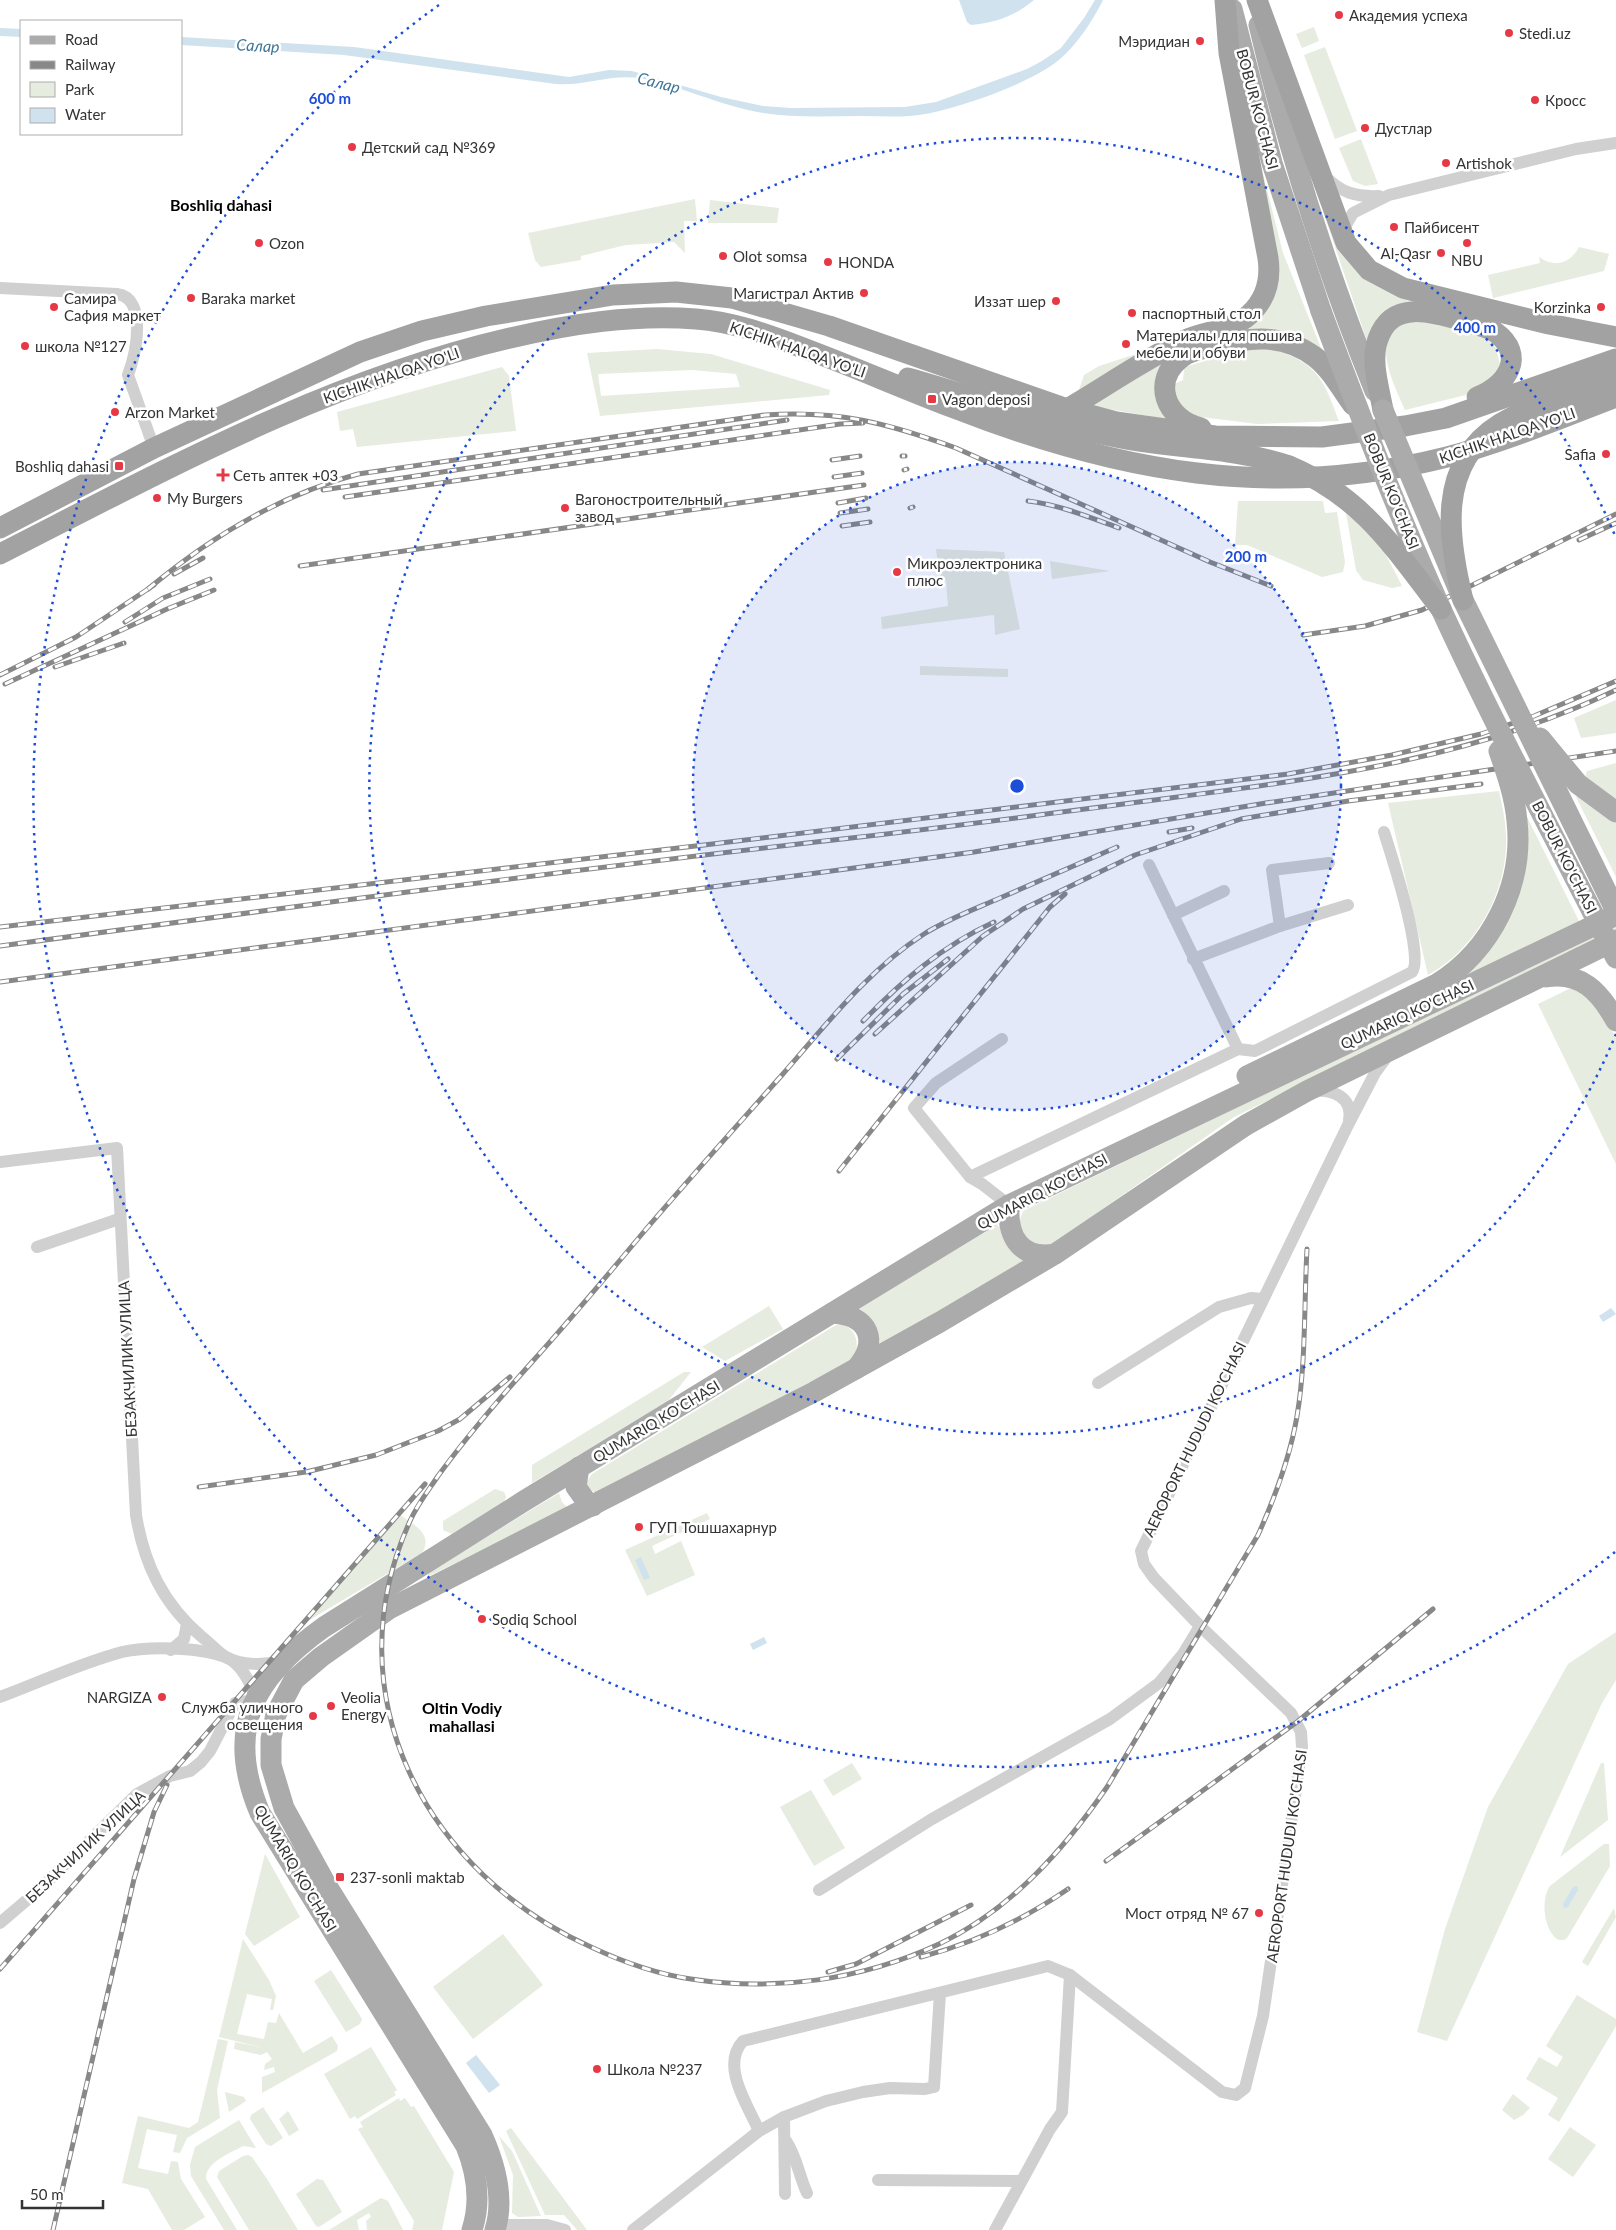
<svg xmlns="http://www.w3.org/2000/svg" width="1616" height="2230" viewBox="0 0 1616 2230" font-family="Lato,sans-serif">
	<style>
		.green { fill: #e6ecdf; fill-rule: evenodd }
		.water { fill: #cfe2ee }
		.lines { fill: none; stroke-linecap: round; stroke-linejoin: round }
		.minor { stroke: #d0d0d0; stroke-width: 12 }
		.primary { stroke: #ababab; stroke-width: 21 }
		.trunk { stroke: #a2a2a2; stroke-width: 21 }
		.rail-casing { stroke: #888; stroke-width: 5 }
		.rail { stroke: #fff; stroke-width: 3; stroke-dasharray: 9; stroke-linecap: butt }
		.primary-bridge { stroke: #ababab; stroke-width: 21 }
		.trunk-bridge { stroke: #a2a2a2; stroke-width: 21 }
		.ring { fill: none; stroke: #1d4ed8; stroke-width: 2.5; stroke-dasharray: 2.5 5 }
		.poi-dot { fill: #e63946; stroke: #fff; stroke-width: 2 }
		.labels { text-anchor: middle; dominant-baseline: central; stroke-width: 5; stroke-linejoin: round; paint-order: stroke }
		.poi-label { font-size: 15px; fill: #333; stroke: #fff; text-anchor: start }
		.street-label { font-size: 15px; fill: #333; stroke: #fff }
		.water-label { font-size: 16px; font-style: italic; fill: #3f7597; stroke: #fff }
		.neighbourhood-label { font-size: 16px; font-weight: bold; fill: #000; stroke: #fff }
		.centre { fill: #1d4ed8; stroke: #fff; stroke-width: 2.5 }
		.ring-label { font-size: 15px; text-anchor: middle; font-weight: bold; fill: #1d4ed8; stroke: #fff; stroke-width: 5; stroke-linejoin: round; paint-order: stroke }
	</style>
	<rect width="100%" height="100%" fill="#fff"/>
	<g class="green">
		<polygon points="1314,27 1319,41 1302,48 1296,34"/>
		<polygon points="1325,47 1357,131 1335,139 1304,55"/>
		<polygon points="1254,138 1283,253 1323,353 1239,330 1267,306"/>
		<polygon points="1361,139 1378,184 1365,186 1353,181 1339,148"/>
		<polygon points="1305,158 1341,246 1416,300 1367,341"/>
		<polygon points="695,199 697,221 684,221 685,253 674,242 626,245 581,256 581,260 541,267 535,260 528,233"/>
		<polygon points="710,200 779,208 777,223 708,223"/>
		<path d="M1579,247L1609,254L1604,271L1493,298L1488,275L1540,263L1539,257C1555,268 1570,264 1579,247Z"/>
		<path d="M1423,320L1485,337L1496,348L1500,365L1499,370L1482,391L1405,410C1391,377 1363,325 1423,320Z"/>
		<path d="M1270,348C1317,363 1323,377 1339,421L1257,424L1185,415L1172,385L1183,380L1184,370L1188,366L1242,350Z"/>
		<path d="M657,349L711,354L830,390L829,395L600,416L587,353ZM692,370L736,374L740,387L601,396L598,374Z"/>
		<polygon points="1136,354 1139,358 1079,390 1084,375 1099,366"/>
		<polygon points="1160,360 1165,367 1166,419 1091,406"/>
		<polygon points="502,367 509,376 516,431 357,447 353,429 340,431 337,412"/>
		<polygon points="1238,501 1323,501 1325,513 1337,512 1345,562 1343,572 1322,577 1247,545 1235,545"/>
		<polygon points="1357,501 1396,574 1402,586 1392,588 1363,580 1356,570 1344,502"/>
		<polygon points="936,549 1004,552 1020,629 995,635 994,615 882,629 881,617 948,606 946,580 940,580"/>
		<polygon points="1050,561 1110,571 1052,579"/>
		<polygon points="920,666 1008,669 1008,677 920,675"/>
		<polygon points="1616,700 1616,733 1581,738 1574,718"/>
		<polygon points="1616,763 1616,877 1576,797 1579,796 1587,771"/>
		<path d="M1499,791C1502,806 1506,821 1506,837C1508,891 1476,949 1428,975L1388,803Z"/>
		<polygon points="1524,811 1582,927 1461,985 1469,969 1486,952"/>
		<polygon points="1616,924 1616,931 1234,1117 1047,1248 1030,1245 1019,1222 1023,1211"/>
		<polygon points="1575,986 1599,1007 1616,1038 1616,1164 1538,1004"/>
		<polygon points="1003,1224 1027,1260 878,1346 856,1310 997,1225 999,1227"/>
		<polygon points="769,1306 783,1329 725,1361 702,1347"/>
		<path d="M842,1324C858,1331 859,1344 854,1359L603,1493L597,1494L588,1488L586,1483L592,1474L836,1325Z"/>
		<polygon points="684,1372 691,1372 668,1401 532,1483 532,1465"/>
		<polygon points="495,1489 504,1492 506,1497 504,1502 452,1534 443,1530 443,1521"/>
		<polygon points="559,1493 562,1502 568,1508 429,1576 427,1573"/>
		<polygon points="707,1513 710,1519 652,1546 655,1554 681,1541 695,1575 647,1596 625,1550"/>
		<path d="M400,1515C413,1524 434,1534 422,1553L306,1622Z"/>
		<polygon points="1616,1632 1616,1680 1602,1703 1447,2041 1417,2032 1445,1929 1488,1807 1568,1664"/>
		<polygon points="852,1763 862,1779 833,1796 823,1780"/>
		<polygon points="1601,1763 1604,1763 1608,1820 1560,1857"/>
		<polygon points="811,1790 845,1848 814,1866 780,1807"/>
		<path d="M1604,1844H1609L1610,1866L1567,1938L1564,1940H1559C1544,1933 1540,1899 1550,1886Z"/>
		<polygon points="265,1854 300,1917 254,1946 245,1934"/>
		<polygon points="1614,1908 1616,1917 1588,1966 1582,1962"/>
		<polygon points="503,1934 543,1985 473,2039 433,1987"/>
		<polygon points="243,1939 269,1980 276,1996 273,2010 270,2010 272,1999 247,1994 237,2034 264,2039 268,2022 276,2023 279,2013 303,2053 332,2036 338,2046 337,2051 262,2093 262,2077 275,2072 274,2067 264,2070 265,2064 272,2059 267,2052 261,2055 234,2049 235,2042 264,2048 219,2037"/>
		<polygon points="331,1970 362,2019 360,2024 346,2032 314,1981"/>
		<polygon points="1577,1995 1616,2019 1616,2026 1559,2122 1548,2115 1558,2098 1526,2079 1539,2057 1557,2067 1563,2057 1546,2046"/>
		<polygon points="218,2039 228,2041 217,2090 220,2118 187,2138 180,2153 173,2152 177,2135 147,2129 138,2168 168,2174 171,2161 178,2162 181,2179 205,2217 184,2230 172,2230 148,2189 122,2183 138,2116 189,2128 198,2122"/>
		<polygon points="371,2047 397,2090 394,2092 396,2095 357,2119 355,2116 350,2119 324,2074"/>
		<polygon points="225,2092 244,2097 246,2101 229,2112"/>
		<polygon points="1513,2094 1530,2108 1523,2115 1514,2120 1502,2110"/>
		<polygon points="399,2098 400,2101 405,2098 411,2107 414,2106 454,2172 442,2230 412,2230 414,2221 358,2129 363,2127 360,2122"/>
		<polygon points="263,2107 283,2138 271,2146 266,2144 250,2119 251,2115"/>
		<polygon points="288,2111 299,2130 289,2136 279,2119"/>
		<path d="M239,2120L256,2148L243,2146C231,2153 205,2162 206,2179L237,2230H224L191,2176L190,2165L195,2147Z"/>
		<polygon points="1570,2127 1596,2145 1573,2177 1548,2159"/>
		<polygon points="511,2128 587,2230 577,2230 564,2215 545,2215 506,2131"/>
		<polygon points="499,2136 512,2151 541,2216 518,2217 512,2213 513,2175"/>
		<polygon points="248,2155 252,2157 267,2179 260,2183 267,2179 298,2230 249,2230 217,2177 219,2171 243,2156"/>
		<polygon points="317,2179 323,2180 342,2212 319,2227 316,2226 296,2194"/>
		<polygon points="381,2198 388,2201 403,2230 367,2230 366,2221 371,2217 369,2213 357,2220 359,2230 329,2230"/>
	</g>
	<g class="water">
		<path d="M959,0H1034C1015,16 996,23 971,25L967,22Z"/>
		<path d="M1095,0H1103C1092,22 1075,48 1055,63C1025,85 962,107 925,114C904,118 882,116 861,116C828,116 795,118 763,113C720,106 679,85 639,78C610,74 585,86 556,84L344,55L181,45V37L354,47L569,77L609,70L632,71L721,97L763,106L791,108L905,107L936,102L1027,69L1042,61L1061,48L1084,18Z"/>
		<polygon points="0,28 21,29 21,37 0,36"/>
		<polygon points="1611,1308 1616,1314 1603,1322 1599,1316"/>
		<polygon points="641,1557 650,1578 644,1580 635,1560"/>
		<polygon points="764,1637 767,1643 753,1650 750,1644"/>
		<polygon points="1573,1887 1577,1886 1578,1890 1568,1907 1564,1908 1563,1904"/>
		<polygon points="476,2055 500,2085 489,2093 466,2063"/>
	</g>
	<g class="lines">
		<g class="minor">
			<path d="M1325,176C1341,193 1356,197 1379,196"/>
			<polyline points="1345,235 1346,225 1353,213 1389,195 1576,149 1616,143"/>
			<path d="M0,288L117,294C148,298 136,354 128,375L154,448"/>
			<polyline points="1149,865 1238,1049"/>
			<polyline points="1173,915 1224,891"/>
			<polyline points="1280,926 1348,905"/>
			<polyline points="1193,959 1280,926 1272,870 1329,863"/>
			<path d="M1314,1091C1334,1089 1353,1098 1349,1120"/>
			<path d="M0,1162L117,1148L136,1515C144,1564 163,1604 202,1637C210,1643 217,1652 226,1657C241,1666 266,1665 282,1661"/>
			<polyline points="970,1177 914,1108 936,1083 1002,1039"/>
			<path d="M1009,1205L982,1184L970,1177L1238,1049L1255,1051L1412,972C1425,958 1391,854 1384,832"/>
			<polyline points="37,1247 119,1219"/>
			<polyline points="1098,1383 1219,1307 1251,1298 1263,1299"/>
			<polyline points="171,1650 184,1639 187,1624"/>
			<path d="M0,1697C40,1682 81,1663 122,1652C149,1646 199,1647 225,1657C241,1663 252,1684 255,1700L235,1703L210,1751L201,1762L190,1771L170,1776L137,1794L41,1888L0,1923"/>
			<polyline points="819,1890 932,1819 1110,1719 1159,1683 1183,1654 1200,1626"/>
			<polyline points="784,2117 785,2194"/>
			<path d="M759,2131C748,2105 720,2066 743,2041L1048,1966L1070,1975L1222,2092L1236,2095L1245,2088L1263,2016L1302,1747L1301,1732L1291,1713L1200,1626L1154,1578L1144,1564L1141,1551L1348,1125L1375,1073L1389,1054"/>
			<path d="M786,2141C797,2157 799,2176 807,2193"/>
			<polyline points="878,2180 1021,2181"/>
			<polyline points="497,2225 547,2225 565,2230"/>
			<polyline points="633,2230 759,2131 784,2117 826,2101 863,2092 890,2088 925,2089 934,2087 940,1993"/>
			<polyline points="995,2230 1050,2129 1062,2112 1070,1975"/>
		</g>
		<g class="primary">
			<polyline points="1232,9 1272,163 1321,311"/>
			<path d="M1259,25C1288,150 1327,272 1375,391"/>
			<path d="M1546,977C1581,971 1600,992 1616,1021"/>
			<path d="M1009,1205C1007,1237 1021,1260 1055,1254"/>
			<path d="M832,1313C869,1315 880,1341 856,1369"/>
			<polyline points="579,1467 576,1487 586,1501 593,1506"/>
			<path d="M472,2230C481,2202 477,2173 466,2146L260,1813C224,1728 254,1677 324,1627L524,1501L1009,1205L1616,915"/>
			<path d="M495,2230C505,2198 495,2164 482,2135L327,1886L284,1808L271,1765V1739L276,1714L294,1680L321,1657L389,1609L814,1392L940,1322L1055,1254L1246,1125L1307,1091L1616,940"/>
		</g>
		<g class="trunk">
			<polyline points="1257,0 1346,243 1369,270 1403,288 1549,324 1616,337"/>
			<path d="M908,378C977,397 1045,423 1116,437C1173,449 1234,447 1289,466"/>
			<path d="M1067,409C1105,387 1143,360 1183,341C1204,331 1232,331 1250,314C1266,299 1271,279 1268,258L1229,53L1225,0"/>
			<path d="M1383,410C1379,388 1370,360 1378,339C1392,299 1433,312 1463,321C1473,324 1486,326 1495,332C1527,355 1507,386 1477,397"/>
			<path d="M1201,428C1166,420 1150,381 1182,357C1191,350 1203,349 1214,346C1250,337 1283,333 1315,357C1331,369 1341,389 1353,405"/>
			<polyline points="0,528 154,448 360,352 422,331 486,316 613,295 676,292 732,298 829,326 1067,409 1116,422 1215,436 1322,437 1405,426 1446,418 1616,359"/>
			<path d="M0,554C165,470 328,380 510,338C571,324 633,314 696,319C737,322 774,337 811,351C859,369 906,390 954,408C1118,472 1273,501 1447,457C1504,442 1561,418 1616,397"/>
		</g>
		<defs>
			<g id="rail">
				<polyline points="902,456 905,456"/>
				<polyline points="832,460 860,456"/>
				<polyline points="904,470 907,469"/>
				<polyline points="834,477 862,473"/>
				<polyline points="323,490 787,420"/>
				<polyline points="345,497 840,424 863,423"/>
				<path d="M1028,501C1060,505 1089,517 1119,528"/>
				<polyline points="838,503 866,498"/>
				<polyline points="910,508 913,507"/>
				<polyline points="840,513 868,509"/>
				<polyline points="842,526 870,522"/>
				<polyline points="1579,540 1616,523"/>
				<polyline points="300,566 864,485"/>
				<polyline points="174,574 203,558"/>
				<path d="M148,589C209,538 280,495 358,474L765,415C839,410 887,423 956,448L1210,562L1271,586"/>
				<polyline points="125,622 163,598 210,579"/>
				<polyline points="1303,635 1365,626 1422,610 1616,514"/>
				<polyline points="55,667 124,643"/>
				<polyline points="0,675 76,637 154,585"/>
				<polyline points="5,684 167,609 214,590"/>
				<polyline points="1169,832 1192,828"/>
				<path d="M1117,847C1078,864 1039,881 1000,898C975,909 948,919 924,934C868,970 825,1026 782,1075C735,1128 688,1180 642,1234C606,1277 570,1320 532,1362C499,1399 467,1436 438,1476C428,1491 417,1505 410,1521C331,1695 426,1873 591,1947C623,1962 656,1974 691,1979C775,1992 862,1980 939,1944C1010,1910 1063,1851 1107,1787L1258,1535C1275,1497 1290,1458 1297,1416C1306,1364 1304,1303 1307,1249"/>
				<polyline points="0,927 704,845 1288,774 1392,755 1481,734 1534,716 1616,681"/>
				<path d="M0,946C283,908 567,870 851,838C957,826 1063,812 1170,798C1323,778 1475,758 1616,690"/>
				<polyline points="0,982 974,852 1266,803 1616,751"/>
				<path d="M863,1021C902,981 942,946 994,922"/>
				<polyline points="875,1034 983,936 1023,909 1135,855 1241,819 1348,801 1481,784"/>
				<polyline points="837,1059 903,994 948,959"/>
				<polyline points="839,1171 1050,907 1065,894"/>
				<polyline points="199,1487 306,1472 376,1455 438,1431 460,1419 510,1377"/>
				<polyline points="1106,1861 1297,1722 1433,1609"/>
				<path d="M921,1957C974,1943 1023,1920 1068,1889"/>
				<polyline points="0,1969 425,1484"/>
				<polyline points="828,1972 856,1964 971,1905"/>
				<polyline points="53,2230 134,1879 154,1812 167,1785"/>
			</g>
		</defs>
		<use href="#rail" class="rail-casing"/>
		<use href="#rail" class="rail"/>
		<g class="primary-bridge">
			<path d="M1321,311C1358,411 1397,512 1441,609C1495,727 1557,842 1616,958"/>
			<polyline points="1383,410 1463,600 1616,911"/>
			<polyline points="1540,738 1578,784 1616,812"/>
			<path d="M1247,1076L1437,984C1492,950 1524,885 1517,821C1515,797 1507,774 1499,751"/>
		</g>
		<g class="trunk-bridge">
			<path d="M1289,466C1363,497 1394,548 1441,609"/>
			<path d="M1463,600C1448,539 1436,464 1500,424C1530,405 1581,391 1616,378"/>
		</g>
	</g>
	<circle cx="1017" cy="786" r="324" fill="#1d4ed8" fill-opacity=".12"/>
	<g class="ring">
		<circle cx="1017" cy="786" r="324"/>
		<path d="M1616 1034A648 648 0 1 1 1616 538"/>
		<path d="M1615 1552A972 972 0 1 1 439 5"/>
	</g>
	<g class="poi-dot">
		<circle cx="1339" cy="15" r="5"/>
		<circle cx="1509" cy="33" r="5"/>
		<circle cx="1200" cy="41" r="5"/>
		<circle cx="1535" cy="100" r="5"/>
		<circle cx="1365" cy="128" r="5"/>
		<circle cx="352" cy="147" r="5"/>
		<circle cx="1446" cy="163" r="5"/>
		<circle cx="1394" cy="227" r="5"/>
		<circle cx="259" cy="243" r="5"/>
		<circle cx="1467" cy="243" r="5"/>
		<circle cx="1441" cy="253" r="5"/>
		<circle cx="723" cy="256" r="5"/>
		<circle cx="828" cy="262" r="5"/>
		<circle cx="864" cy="293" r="5"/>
		<circle cx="191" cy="298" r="5"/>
		<circle cx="1056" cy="301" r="5"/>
		<circle cx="54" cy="307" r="5"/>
		<circle cx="1601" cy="307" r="5"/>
		<circle cx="1132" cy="313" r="5"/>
		<circle cx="1126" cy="344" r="5"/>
		<circle cx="25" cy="346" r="5"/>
		<rect x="927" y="394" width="10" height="10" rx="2.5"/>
		<circle cx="115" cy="412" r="5"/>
		<circle cx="1606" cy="454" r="5"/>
		<rect x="114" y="461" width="10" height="10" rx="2.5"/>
		<path d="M220.5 467.5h5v5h5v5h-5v5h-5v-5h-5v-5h5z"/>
		<circle cx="157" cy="498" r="5"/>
		<circle cx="565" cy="508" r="5"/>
		<circle cx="897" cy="572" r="5"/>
		<circle cx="639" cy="1527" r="5"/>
		<circle cx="482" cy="1619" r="5"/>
		<circle cx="162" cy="1697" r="5"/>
		<circle cx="331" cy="1706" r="5"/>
		<circle cx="313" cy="1716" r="5"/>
		<rect x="335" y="1872" width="10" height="10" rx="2.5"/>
		<circle cx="1259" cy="1913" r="5"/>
		<circle cx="597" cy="2069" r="5"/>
	</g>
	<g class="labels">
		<g class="poi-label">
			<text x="1349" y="15">Академия успеха</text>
			<text x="1519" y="33">Stedi.uz</text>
			<text x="1190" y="41" text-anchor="end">Мэридиан</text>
			<text x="1545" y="100">Кросс</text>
			<text x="1375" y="128">Дустлар</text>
			<text x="362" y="147">Детский сад №369</text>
			<text x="1456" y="163">Artishok</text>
			<text x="1404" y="227">Пайбисент</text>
			<text x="269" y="243">Ozon</text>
			<text x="1431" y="253" text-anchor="end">Al-Qasr</text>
			<text x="733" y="256">Olot somsa</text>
			<text x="1467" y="260" text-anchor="middle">NBU</text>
			<text x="838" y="262">HONDA</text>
			<text x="854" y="293" text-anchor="end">Магистрал Актив</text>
			<text x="64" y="298">Самира<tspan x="64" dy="17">Сафия маркет</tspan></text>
			<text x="201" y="298">Baraka market</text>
			<text x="1046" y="301" text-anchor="end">Иззат шер</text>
			<text x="1591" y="307" text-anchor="end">Korzinka</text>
			<text x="1142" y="313">паспортный стол</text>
			<text x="1136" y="335">Материалы для пошива<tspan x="1136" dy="17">мебели и обуви</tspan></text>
			<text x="35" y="346">школа №127</text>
			<text x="942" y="399">Vagon deposi</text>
			<text x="125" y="412">Arzon Market</text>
			<text x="1596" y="454" text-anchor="end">Safia</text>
			<text x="109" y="466" text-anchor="end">Boshliq dahasi</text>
			<text x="233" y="475">Сеть аптек +03</text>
			<text x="167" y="498">My Burgers</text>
			<text x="575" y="499">Вагоностроительный<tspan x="575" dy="17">завод</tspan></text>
			<text x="907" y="563">Микроэлектроника<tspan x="907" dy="17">плюс</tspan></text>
			<text x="649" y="1527">ГУП Тошшахарнур</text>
			<text x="492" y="1619">Sodiq School</text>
			<text x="152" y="1697" text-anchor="end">NARGIZA</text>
			<text x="341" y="1697">Veolia<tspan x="341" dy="17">Energy</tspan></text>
			<text x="303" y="1707" text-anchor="end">Служба уличного<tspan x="303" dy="17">освещения</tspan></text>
			<text x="350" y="1877">237-sonli maktab</text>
			<text x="1249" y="1913" text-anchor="end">Мост отряд № 67</text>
			<text x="607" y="2069">Школа №237</text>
		</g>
		<g class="street-label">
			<text transform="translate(1258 109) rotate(75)">BOBUR KO'CHASI</text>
			<text transform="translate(798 349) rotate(19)">KICHIK HALQA YO'LI</text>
			<text transform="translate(391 375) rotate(-19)">KICHIK HALQA YO'LI</text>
			<text transform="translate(1507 435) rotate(-19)">KICHIK HALQA YO'LI</text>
			<text transform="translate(1392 491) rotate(68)">BOBUR KO'CHASI</text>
			<text transform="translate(1565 857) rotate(63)">BOBUR KO'CHASI</text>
			<text transform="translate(1407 1014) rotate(-25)">QUMARIQ KO'CHASI</text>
			<text transform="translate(1042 1191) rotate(-28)">QUMARIQ KO'CHASI</text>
			<text transform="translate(127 1359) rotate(-93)">БЕЗАКЧИЛИК УЛИЦА</text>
			<text transform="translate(656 1421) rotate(-31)">QUMARIQ KO'CHASI</text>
			<text transform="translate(1194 1439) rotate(-64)">AEROPORT HUDUDI KO'CHASI</text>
			<text transform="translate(85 1846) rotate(-43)">БЕЗАКЧИЛИК УЛИЦА</text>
			<text transform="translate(1286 1856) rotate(-82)">AEROPORT HUDUDI KO'CHASI</text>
			<text transform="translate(296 1868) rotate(59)">QUMARIQ KO'CHASI</text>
		</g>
		<g class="water-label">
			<text transform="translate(258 45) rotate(3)">Салар</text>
			<text transform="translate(659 82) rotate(14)">Салар</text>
		</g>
		<g class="neighbourhood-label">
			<text x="221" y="204">Boshliq dahasi</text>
			<text x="462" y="1707">Oltin Vodiy<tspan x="462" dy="18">mahallasi</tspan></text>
		</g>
	</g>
	<circle cx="1017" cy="786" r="8" class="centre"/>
	<g class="ring-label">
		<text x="330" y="104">600 m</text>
		<text x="1475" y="333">400 m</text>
		<text x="1246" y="562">200 m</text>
	</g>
	<rect x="20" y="20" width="162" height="115" fill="#ffffff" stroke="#adadad"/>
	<rect x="30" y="36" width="25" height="8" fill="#ababab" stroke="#adadad"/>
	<text x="65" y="45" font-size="15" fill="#333333">Road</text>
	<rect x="30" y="61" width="25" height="8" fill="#888888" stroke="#adadad"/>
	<text x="65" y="70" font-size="15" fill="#333333">Railway</text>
	<rect x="30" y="82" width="25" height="15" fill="#e6ecdf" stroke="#adadad"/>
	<text x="65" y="95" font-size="15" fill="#333333">Park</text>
	<rect x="30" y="108" width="25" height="15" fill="#cfe2ee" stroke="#adadad"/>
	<text x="65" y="120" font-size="15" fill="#333333">Water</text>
	<path d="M22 2200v8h81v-8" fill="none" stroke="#333333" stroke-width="2.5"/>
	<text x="30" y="2200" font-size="15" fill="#333333" stroke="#ffffff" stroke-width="4" paint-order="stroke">50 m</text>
</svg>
